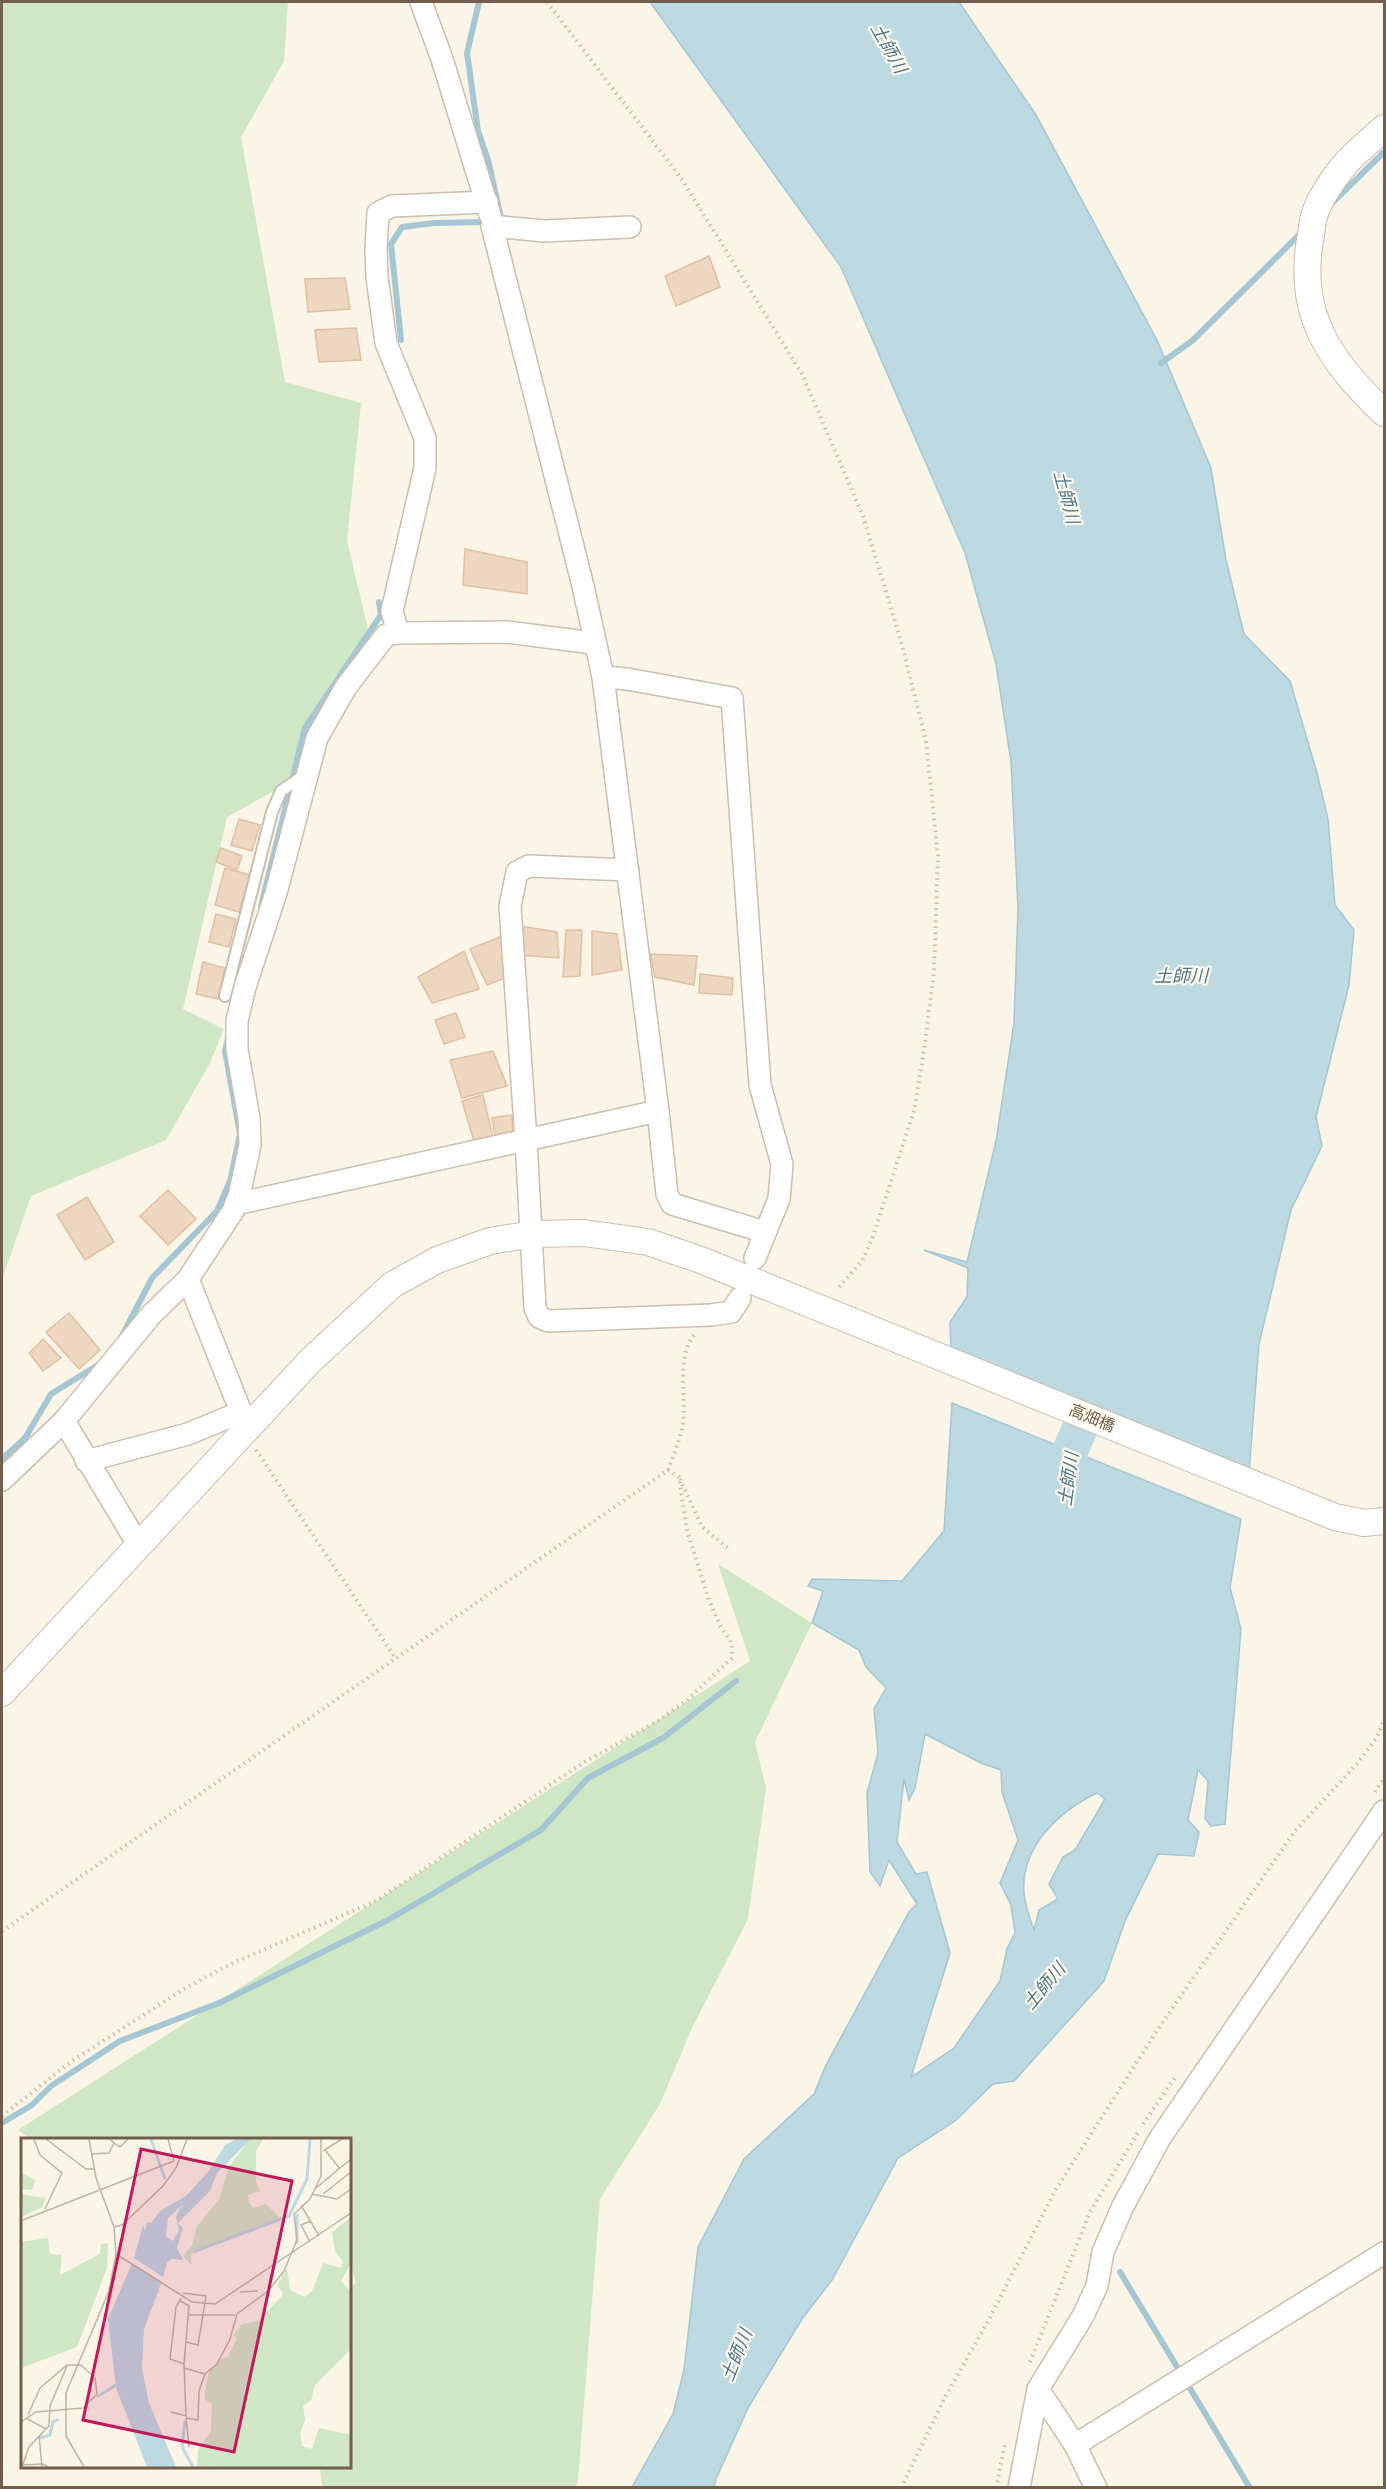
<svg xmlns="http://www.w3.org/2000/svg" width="1386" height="2489" viewBox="0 0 1386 2489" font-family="'DejaVu Sans','Noto Sans JP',sans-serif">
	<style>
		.green { fill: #d0e7c6 }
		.water { fill: #bdd9e2; stroke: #a4c7d3; stroke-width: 1.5; fill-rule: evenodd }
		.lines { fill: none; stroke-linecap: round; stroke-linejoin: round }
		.stream { stroke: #a4c7d3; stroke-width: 6 }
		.river { stroke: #bdd9e2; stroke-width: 36 }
		.building { fill: #edd7c1; stroke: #dfc0a3; stroke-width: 1.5 }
		.service-casing { stroke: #cbbeae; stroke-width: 14 }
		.minor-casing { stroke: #cbbeae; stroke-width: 24 }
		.tertiary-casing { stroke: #cbbeae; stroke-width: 28 }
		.path { stroke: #d2bba4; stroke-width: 4; stroke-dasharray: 1.5 4.5; stroke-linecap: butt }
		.service { stroke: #fff; stroke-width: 10 }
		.minor { stroke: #fff; stroke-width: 21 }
		.tertiary { stroke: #fff; stroke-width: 26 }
		.labels { text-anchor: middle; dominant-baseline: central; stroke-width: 4.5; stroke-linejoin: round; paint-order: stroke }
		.street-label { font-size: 16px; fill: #725e4d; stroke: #fdf9ed }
		.water-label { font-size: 18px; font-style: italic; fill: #4c788a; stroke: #fdf9ed }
		.inset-river { fill: none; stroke: #bdd9e2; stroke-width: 3 }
		.inset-road { fill: none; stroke: #c0b4a4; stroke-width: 1.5 }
		.view { fill: #c2185b; fill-opacity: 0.15; stroke: #c2185b; stroke-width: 3 }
		.inset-edge { fill: none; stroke: #725e4d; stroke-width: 3 }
	</style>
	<rect width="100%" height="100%" fill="#faf5e7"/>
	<g class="green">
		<polygon points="2,2 288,2 284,61 241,137 285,382 361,403 347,541 370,638 305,774 227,817 183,1009 224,1029 210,1063 166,1140 31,1196 2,1280"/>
		<polygon points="718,1564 812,1623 755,1742 766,1788 748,1919 692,2028 660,2104 600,2199 578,2481 575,2488 322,2487 320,2467 350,2466 350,2287 356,2283 350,2261 350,2140 32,2140 18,2130 750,1661"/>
	</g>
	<g class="water">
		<polygon points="650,2 959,2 1036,115 1157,340 1211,468 1226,560 1244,634 1290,681 1317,773 1328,819 1335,905 1354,930 1349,985 1316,1117 1322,1146 1291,1210 1259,1344 1249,1472 951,1355 950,1322 967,1297 968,1268 924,1250 967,1262 996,1141 1014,1023 1018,908 1011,762 996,664 965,553 841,267"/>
		<path d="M952,1403L1241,1519L1230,1588L1241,1629L1225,1824L1211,1826L1205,1819L1208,1781L1198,1770L1188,1820L1199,1832L1194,1856L1158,1854L1125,1921L1104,1981L1014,2081L993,2084L955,2121L898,2158L832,2280L802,2319L748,2408L716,2479L714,2487H632L673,2414L684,2370L698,2247L744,2159L814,2094L826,2065L909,1912L917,1904L889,1860L880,1886L870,1872L867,1793L878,1753L874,1709L886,1688L866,1667L859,1650L812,1623L823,1591L808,1586L812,1579L902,1581L944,1531ZM925,1734L981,1763L1001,1770L1002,1792L1018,1840L1000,1883L1011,1905L1015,1933L1007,1949L1000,1981L954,2048L911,2077L950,1953L927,1872L916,1874L897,1842L904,1779L909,1800L915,1788ZM1097,1793L1105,1799L1075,1850L1063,1857L1049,1884L1058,1899L1039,1910L1034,1930C1030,1919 1025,1905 1024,1893C1020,1848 1059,1811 1097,1793Z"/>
	</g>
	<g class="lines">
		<g class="stream">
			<polyline points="479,2 467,53 478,131 488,160 501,218"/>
			<polyline points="1331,204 1384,152"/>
			<polyline points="401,340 391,244 402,227 434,223 484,222"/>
			<polyline points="1161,363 1192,341 1302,232"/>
			<polyline points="261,906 305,728 381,615 379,602"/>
			<polyline points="123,1334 152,1278 217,1211 230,1181 240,1134 225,1051 228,1038"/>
			<polyline points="2,1459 25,1438 51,1394 98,1365"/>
			<polyline points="2,2123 32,2105 51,2086 120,2041 219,2003 388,1920 541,1830 588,1778 663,1738 736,1681"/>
			<polyline points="1120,2272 1250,2488"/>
		</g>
		<polyline class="river" points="1066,1498 1070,1451 1100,1383"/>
	</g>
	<g class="building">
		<polygon points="709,256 720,287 676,306 665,276"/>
		<polygon points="345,278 350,309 308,312 305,279"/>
		<polygon points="356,328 361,360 319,362 315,330"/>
		<polygon points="465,549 527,562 527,594 463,585"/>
		<polygon points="239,819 260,825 252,851 231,845"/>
		<polygon points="221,848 242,856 237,870 216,862"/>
		<polygon points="225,868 250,875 239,912 215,905"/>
		<polygon points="216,914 236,919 229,947 209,942"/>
		<polygon points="519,926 557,932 559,958 518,955"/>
		<polygon points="566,930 582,930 580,976 563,977"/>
		<polygon points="592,931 617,934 622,970 592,975"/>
		<polygon points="500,937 515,974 487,985 470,949"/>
		<polygon points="464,951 479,989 432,1003 418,977"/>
		<polygon points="650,954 697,956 694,985 655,977"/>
		<polygon points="203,962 225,968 218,999 196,994"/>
		<polygon points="700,974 733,978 732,995 699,993"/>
		<polygon points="456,1013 465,1037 444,1044 435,1020"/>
		<polygon points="493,1051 507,1086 462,1098 450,1060"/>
		<polygon points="483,1095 493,1138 474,1141 462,1101"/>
		<polygon points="512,1115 513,1134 495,1136 492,1118"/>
		<polygon points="168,1190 196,1219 168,1245 140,1216"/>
		<polygon points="87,1197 114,1242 85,1260 57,1215"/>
		<polygon points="69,1313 100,1350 79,1369 46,1332"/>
		<polygon points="43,1339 61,1358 43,1371 29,1353"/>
	</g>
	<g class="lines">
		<defs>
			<polyline id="service" points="225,996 272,812 281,791 306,774"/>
			<g id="minor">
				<polyline points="421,2 442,59 490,215"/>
				<polyline points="630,227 544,231 492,226 583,586 603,677 658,1111 667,1194 672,1204 765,1232"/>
				<polyline points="398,633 507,632 593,643"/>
				<polyline points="603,677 627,679 732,698 760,1085 782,1164 779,1199 755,1258"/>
				<polyline points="658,1111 526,1140 535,1308 539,1317 548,1321 711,1315 731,1312 740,1298"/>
				<polyline points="236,1204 526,1140 510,906 517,872 529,866 628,870"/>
				<polyline points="188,1279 241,1412"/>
				<polyline points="64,1421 139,1546"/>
				<polyline points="86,1461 188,1434 241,1412 255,1423"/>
				<polyline points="2,1480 64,1421 151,1315 188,1279 233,1211 239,1196 250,1145 249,1118 237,1049 237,1021 245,987 276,893 317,738 346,687 386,635 398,633 392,611 425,468 425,438 386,343 377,277 376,249 378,213 392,206 487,202"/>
				<polyline points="1038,2389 1075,2445 1096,2488"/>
				<polyline points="1075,2445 1384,2253"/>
				<polyline points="1019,2488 1038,2389 1083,2316 1097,2286 1103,2252 1123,2206 1160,2138 1384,1811"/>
			</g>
			<g id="tertiary">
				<path d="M1384,128C1370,141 1353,154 1341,169C1332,181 1320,199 1315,213C1312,221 1312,232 1310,240C1297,317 1332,363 1384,413"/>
				<polyline points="2,1693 310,1361 392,1285 437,1260 490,1241 533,1234 584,1233 648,1242 701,1260 1335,1517 1364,1523 1384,1521"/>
			</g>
		</defs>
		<use href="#service" class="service-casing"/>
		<use href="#minor" class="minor-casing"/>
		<use href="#tertiary" class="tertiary-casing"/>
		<g class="path">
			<polyline points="547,2 683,181 802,374 863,516 901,641 926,741 938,856 934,971 924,1050 914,1111 872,1239 862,1261 838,1288"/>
			<polyline points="256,1450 396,1659"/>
			<polyline points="680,1479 702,1527 728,1548"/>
			<polyline points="1375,1792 1384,1778"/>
			<path d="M2,1931L668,1470C673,1456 679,1442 682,1429C688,1402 675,1357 694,1335"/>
			<polyline points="2,2116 72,2061 187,1987 233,1963 376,1901 583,1763 658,1721 688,1699 732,1658 732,1644 720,1625 709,1600 687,1531 679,1477 668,1470"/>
			<polyline points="1143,2124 1176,2076"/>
			<polyline points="1030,2362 1090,2212 1139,2131"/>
			<polyline points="901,2488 945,2397 987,2323 1056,2189 1158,2029 1295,1831 1357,1764 1377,1737 1384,1721"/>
			<polyline points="996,2488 1005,2444"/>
		</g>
		<use href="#service" class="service"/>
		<use href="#minor" class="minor"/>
		<use href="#tertiary" class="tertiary"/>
	</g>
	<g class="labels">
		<g class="street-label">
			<text transform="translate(1092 1418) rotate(22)">高畑橋</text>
		</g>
		<g class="water-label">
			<text transform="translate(889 48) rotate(61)">土師川</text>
			<text transform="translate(1067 497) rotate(75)">土師川</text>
			<text x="1181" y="975">土師川</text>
			<text transform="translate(1068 1479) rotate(-82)">土師川</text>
			<text transform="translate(1044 1986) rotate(-50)">土師川</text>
			<text transform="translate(736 2355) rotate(-68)">土師川</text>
		</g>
	</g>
	<g transform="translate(21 2138)">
		<rect width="330" height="330" fill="#faf5e7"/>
		<path d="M229,1H242L235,13V43L239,53L227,57L228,65L232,70L245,66L260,81L170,116L171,127L162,118L171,107L176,88L199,60L207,30ZM0,35L15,42L11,52L0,51ZM0,56L24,60L22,69L0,79ZM330,79V125L320,143L330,154V211L294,247L290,262L282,268L284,282L279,295L281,308L291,311L298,290L330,297V329H176L177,312L190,293L191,266L183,261L187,236L198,222L207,219L216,200L212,197L221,186L237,183L261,158L262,154L256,147L266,130L269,152L284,159L291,153L302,125L320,130L322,124L314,113L311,94ZM27,100L29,116L41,117L39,137L79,116L80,106L87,105L86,130L56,209L0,230V104Z" fill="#d0e7c6"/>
		<path d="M216,1H230L196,35L189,53L157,85L162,90L156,110L162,122L151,121L146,125L142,139L113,120L122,87L124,93L126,84L130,85L139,73L165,58L187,34L204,7ZM161,67L155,79L158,92L152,103L145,98L147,80ZM111,125L141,144L137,153L141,156L137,154L123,191L121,231L128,265L155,329H126L95,250L87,181Z" fill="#bdd9e2" fill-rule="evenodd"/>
		<path class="inset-river" d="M130,1L144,41M276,76V106M172,114L268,78L286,41L289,1M76,259L95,247M164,283L161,309L172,329M19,300L29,297L32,284L38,281"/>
		<path class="inset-road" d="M13,1L19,17L41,35L24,71M25,1L65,31H73M147,1L153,23M93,5L99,9L107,1M304,12L319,31M302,13L321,1M71,16L88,15L93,5L89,1M295,50L330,21M291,56L316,61L330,51M302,56L330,34M280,67L298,98M2,82L153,23M93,89L101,87L142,48L155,30L166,1M289,104L280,87L290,83M95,116L171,164L194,166L330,75M219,154L237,153M162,155L185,158L182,177H167M160,160L155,169L149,221L163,226M165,204L177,207L182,177H214M163,230L184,236M150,274L165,278L163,226L168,168L158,162M5,280L25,291L28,288L29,268L46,228M165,280L177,282L178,253L184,236L196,226L209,201L216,176L247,153L263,133L276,102L273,76L289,61L300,38V1M165,280L168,309M0,284L15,274L62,270L76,256L74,240L60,227H46L19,250L7,277M18,297L21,329M0,327L22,326L27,329M1,329L8,309L24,292M63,329L45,298V255L88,153L95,116L93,89L75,40L68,1"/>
		<path class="view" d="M120,11L271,43L213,314L62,282Z"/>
		<rect width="330" height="330" class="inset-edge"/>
	</g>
	<rect width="1386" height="2489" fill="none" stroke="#725e4d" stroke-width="6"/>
</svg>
